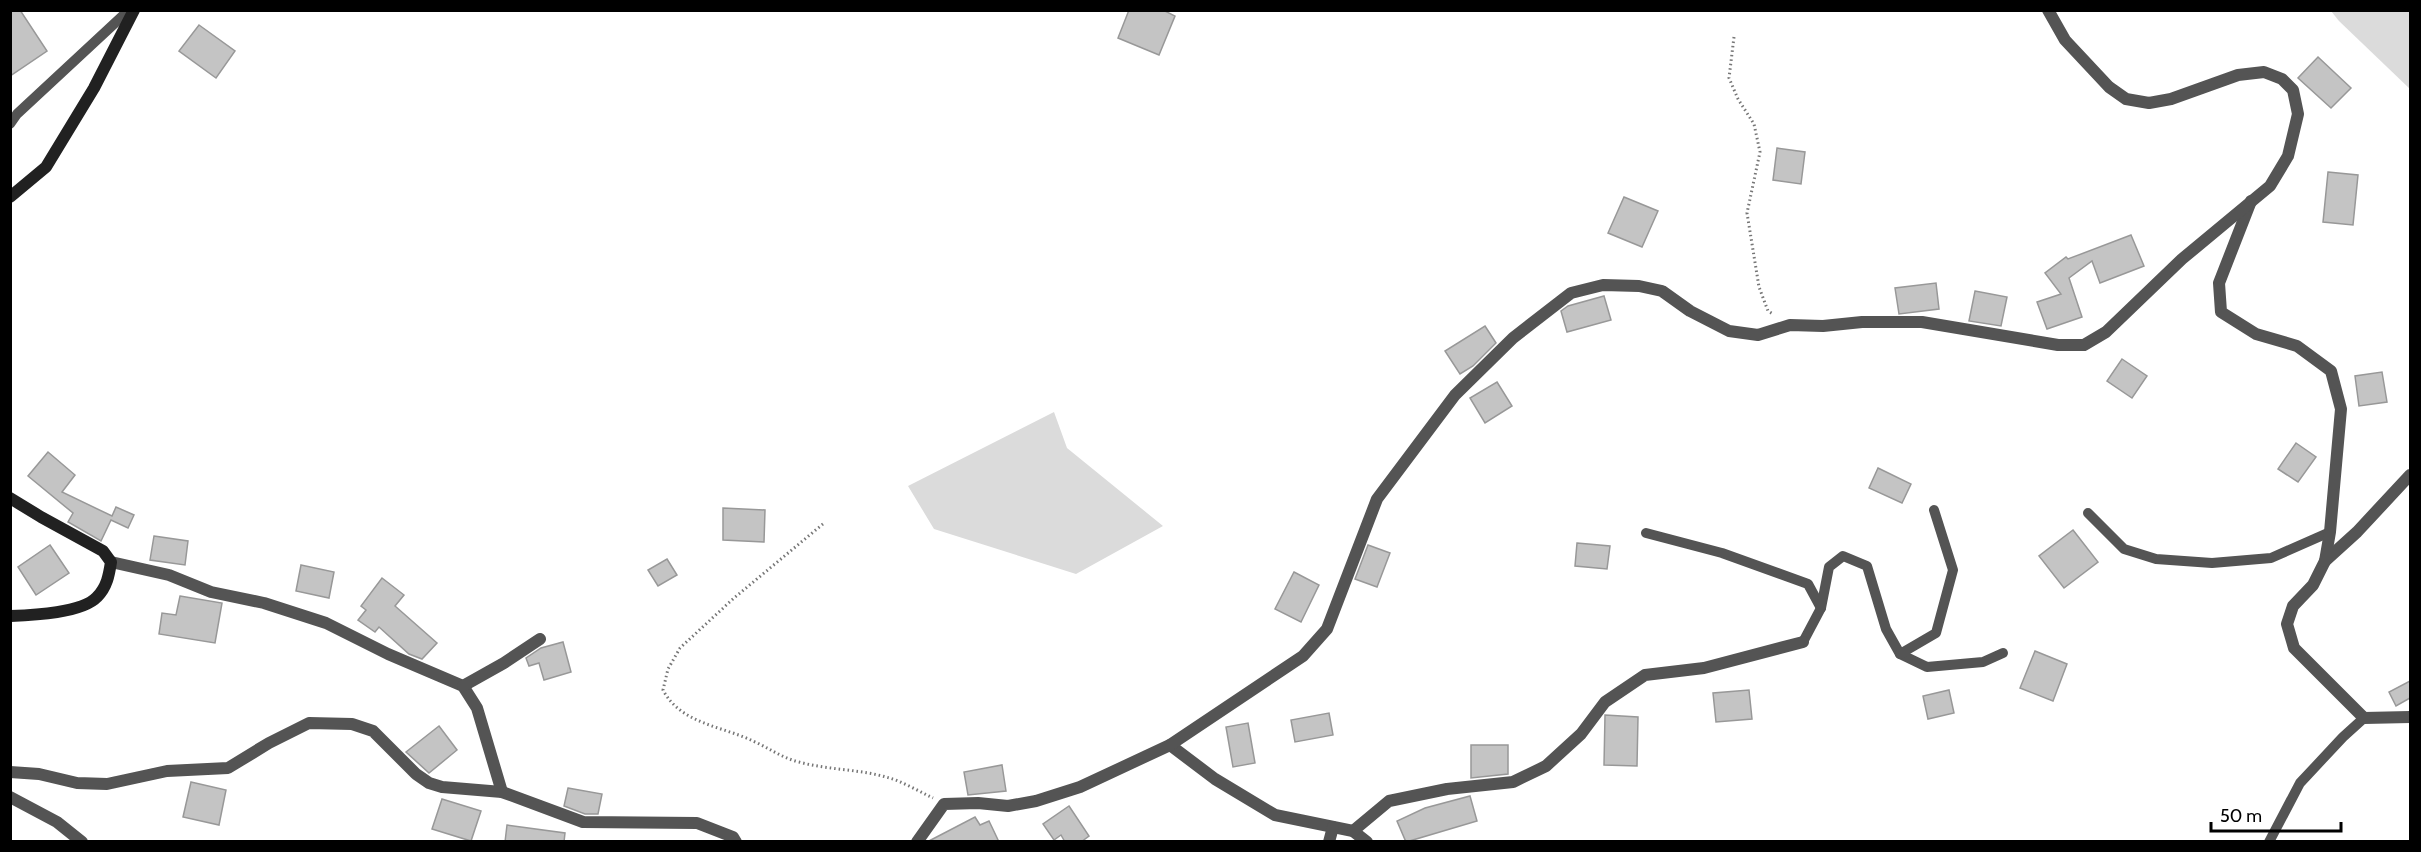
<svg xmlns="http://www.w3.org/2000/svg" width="2421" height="852" viewBox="0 0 2421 852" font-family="Cabin,sans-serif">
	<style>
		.green { fill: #dbdbdb }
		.building { fill: #c4c4c4; stroke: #989898; stroke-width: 1.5 }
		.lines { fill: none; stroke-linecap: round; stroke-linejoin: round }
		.path { stroke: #767676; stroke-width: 3; stroke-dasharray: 1.5 3; stroke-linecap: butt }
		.lane { stroke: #545454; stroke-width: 10 }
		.street { stroke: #545454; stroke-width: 12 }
		.secondary { stroke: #212121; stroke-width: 12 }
	</style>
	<rect width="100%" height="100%" fill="#fff"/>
	<g class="green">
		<polygon points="2331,11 2410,11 2410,89 2339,21"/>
		<polygon points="1054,412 1067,448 1163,526 1076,574 934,529 908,486"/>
	</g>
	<g class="building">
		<polygon points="10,10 20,10 47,51 10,76"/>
		<polygon points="1129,10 1163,10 1175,16 1159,55 1118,38"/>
		<polygon points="199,25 235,51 216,78 179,51"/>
		<polygon points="2318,57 2351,88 2331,108 2298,78"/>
		<polygon points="1777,148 1805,152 1801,184 1773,180"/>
		<polygon points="2328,172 2358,175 2353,225 2323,222"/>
		<polygon points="1624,197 1658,211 1642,247 1608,233"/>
		<polygon points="2131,235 2144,266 2100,283 2092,261 2069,278 2082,317 2047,329 2037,302 2061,294 2045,273 2066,257 2068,259"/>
		<polygon points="1936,283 1939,309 1899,314 1895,288"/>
		<polygon points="1975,291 2007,297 2001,326 1969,321"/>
		<polygon points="1604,296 1611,320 1567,332 1561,311 1568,306"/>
		<polygon points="1485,326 1496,343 1473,366 1460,374 1445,351"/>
		<polygon points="2122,359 2147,376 2132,398 2107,381"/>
		<polygon points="2382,372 2387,402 2359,406 2355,376"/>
		<polygon points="1497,382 1512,406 1485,423 1470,398"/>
		<polygon points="2296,443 2316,457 2298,482 2278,469"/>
		<polygon points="48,452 75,475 62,492 112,516 116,507 134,515 128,528 111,520 101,541 68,522 73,513 28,476"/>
		<polygon points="1878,468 1911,484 1902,503 1869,488"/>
		<polygon points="723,508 765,510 764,542 723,540"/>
		<polygon points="2073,530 2098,562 2064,588 2039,556"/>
		<polygon points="154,536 188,541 185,565 150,560"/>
		<polygon points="1577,543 1610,546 1607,569 1575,566"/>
		<polygon points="50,545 69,573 36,595 18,567"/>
		<polygon points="1368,545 1390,553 1377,587 1355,579"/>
		<polygon points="667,559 677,575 658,586 648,570"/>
		<polygon points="301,565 334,572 329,598 296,591"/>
		<polygon points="1294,572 1319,585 1301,622 1275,609"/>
		<polygon points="382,578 404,595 395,606 437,643 422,659 409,654 379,627 375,632 358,620 366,610 361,606"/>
		<polygon points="180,596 222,603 215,643 159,634 162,613 176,615"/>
		<polygon points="563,642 571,672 544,680 539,663 529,666 526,658 541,648"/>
		<polygon points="2035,651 2067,664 2053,701 2020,688"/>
		<polygon points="2410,681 2410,698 2396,706 2389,692"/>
		<polygon points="1749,690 1752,719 1716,722 1713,693"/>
		<polygon points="1949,690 1954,713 1928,719 1923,696"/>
		<polygon points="1329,713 1333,735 1295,742 1291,720"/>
		<polygon points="1605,715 1638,717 1637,766 1604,765"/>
		<polygon points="1248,723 1255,763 1233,767 1226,727"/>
		<polygon points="439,726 457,750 429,773 406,752"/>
		<polygon points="1471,745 1508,745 1508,774 1471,778"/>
		<polygon points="1002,765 1006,791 968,795 964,772"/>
		<polygon points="191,782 226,790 219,825 183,817"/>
		<polygon points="568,788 602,794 598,814 585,814 564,806"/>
		<polygon points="1470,796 1477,821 1406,842 1397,821 1425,808"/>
		<polygon points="442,799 481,811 471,841 432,829"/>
		<polygon points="1069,806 1089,836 1081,842 1065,842 1061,835 1054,840 1043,824"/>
		<polygon points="975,817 980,825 989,821 999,842 927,842"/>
		<polygon points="507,825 565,833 564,842 505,842"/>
	</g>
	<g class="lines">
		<g class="path">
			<polyline points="1734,37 1729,78 1738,99 1754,124 1760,152 1747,213 1759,287 1768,311 1773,314"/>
			<path d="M823,524L734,598L680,648L668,669L663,690C681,724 722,726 753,741C769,748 782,758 799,762C828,770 858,769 886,777C902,781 918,791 933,798"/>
		</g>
		<g class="lane">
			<polyline points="10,124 17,114 129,10"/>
			<polyline points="2088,513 2124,549 2156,559 2212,563 2271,558 2330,532"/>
			<polyline points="1646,533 1722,553 1808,584 1821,608"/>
			<polyline points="1803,642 1821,608 1829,567 1843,556 1867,566 1886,629 1900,654 1927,667 1983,662 2003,653"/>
			<polyline points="1900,654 1936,633 1953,570 1934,510"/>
			<polyline points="2269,842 2300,783 2343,737 2364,718"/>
		</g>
		<g class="street">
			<polyline points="2251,201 2219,283 2221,312 2256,334 2297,346 2331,371 2341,409 2330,532 2325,561 2313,585 2293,606 2287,624 2294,648 2364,718 2410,717"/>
			<polyline points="2325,561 2357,532 2410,475"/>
			<polyline points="111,562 169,575 211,592 264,603 326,623 388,654 463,686 477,708 502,792"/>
			<polyline points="463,686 504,663 540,639"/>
			<polyline points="1170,745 1215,779 1275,815 1353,831 1367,842"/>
			<polyline points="10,772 39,774 77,783 107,784 167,771 228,768 269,743 309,723 352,724 373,731 416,774 429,783 442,787 502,792 583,822 697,823 733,837 736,842"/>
			<polyline points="10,797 57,822 82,842"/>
			<polyline points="1353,831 1389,801 1447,789 1513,782 1546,766 1581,734 1605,702 1645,675 1704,668 1803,642"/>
			<polyline points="917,842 944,804 978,803 1008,806 1036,801 1080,787 1170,745 1303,656 1327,629 1377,499 1455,395 1513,338 1571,293 1603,285 1639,286 1662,291 1690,311 1729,331 1758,335 1790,325 1823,326 1862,322 1922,322 2058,345 2084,345 2106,332 2182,259 2270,186 2288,156 2298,114 2293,90 2282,79 2264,72 2238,75 2171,99 2149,103 2126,99 2109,87 2065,40 2048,10"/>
			<polyline points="1329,842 1333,827"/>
		</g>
		<g class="secondary">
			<polyline points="10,197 46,167 94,88 134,10"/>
			<path d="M10,498L41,517L103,551L111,562C109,575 107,587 97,597C82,613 33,615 10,616"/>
		</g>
	</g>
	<rect width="2421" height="852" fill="none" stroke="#000000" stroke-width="24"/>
	<path d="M2211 822v9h130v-9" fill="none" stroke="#000000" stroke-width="3"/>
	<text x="2220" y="822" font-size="18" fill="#000000" stroke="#ffffff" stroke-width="4.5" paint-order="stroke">50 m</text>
</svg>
